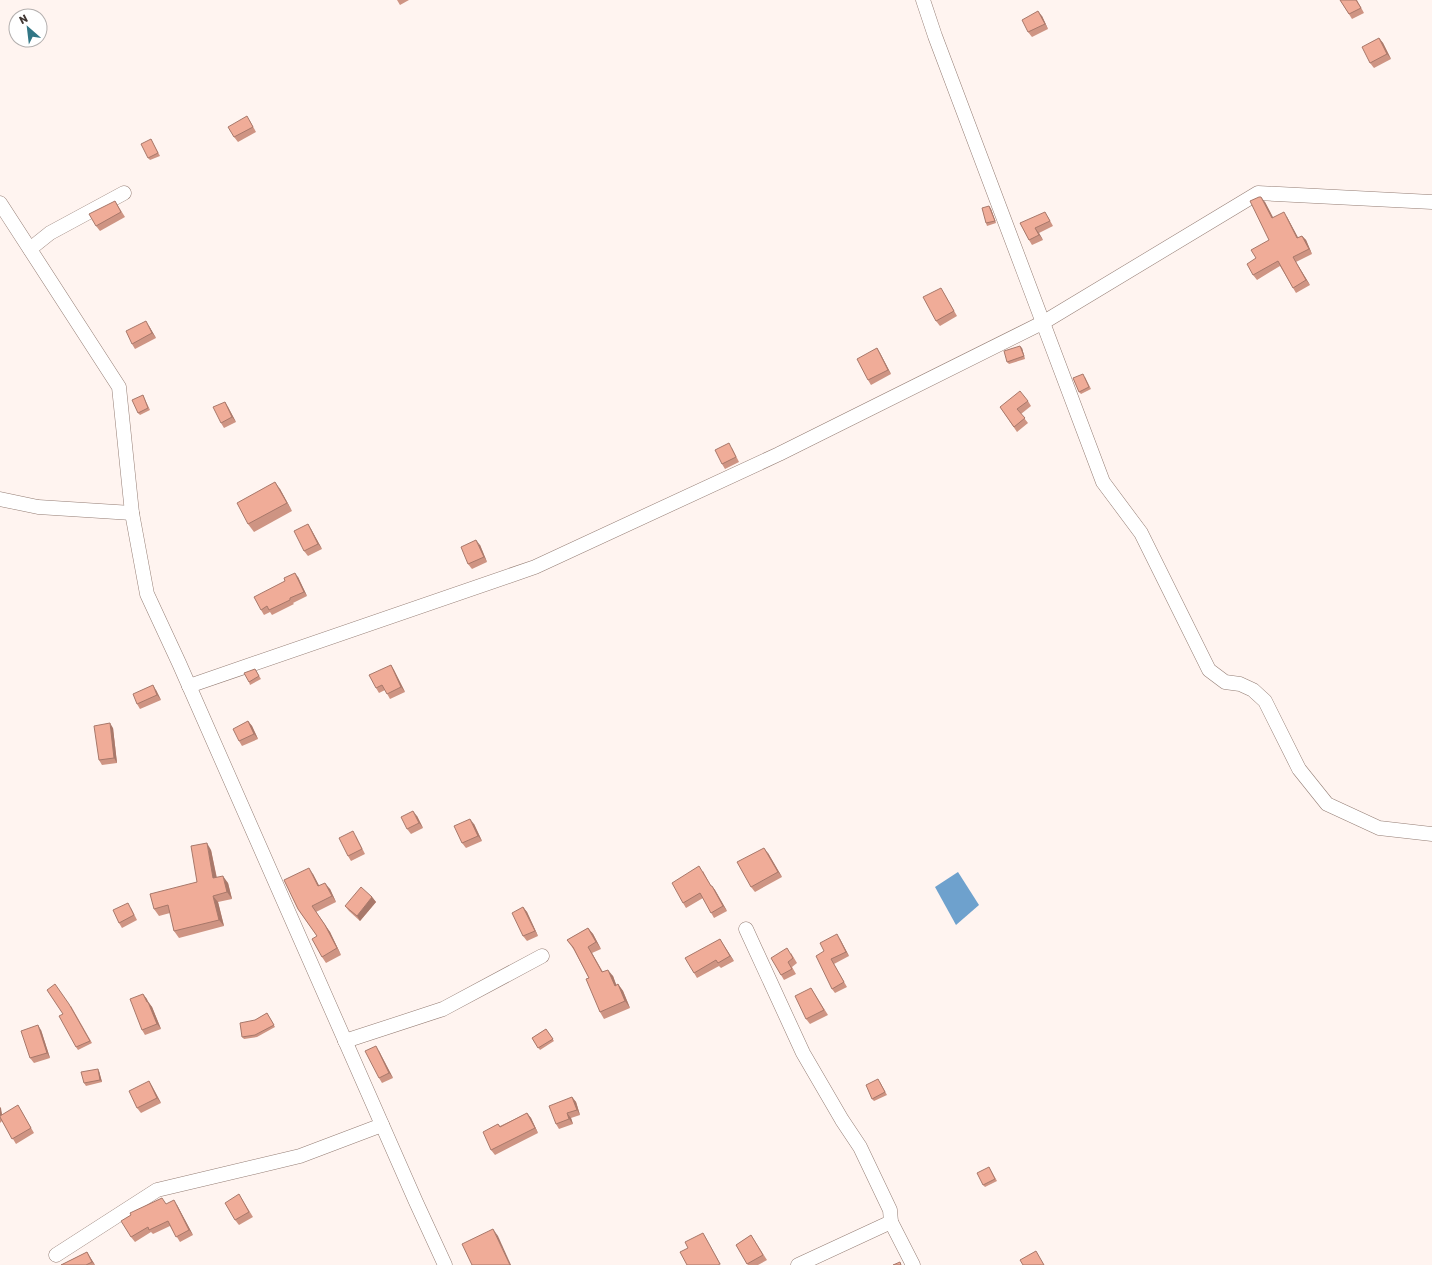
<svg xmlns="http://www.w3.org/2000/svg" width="1432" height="1265" viewBox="0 0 1432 1265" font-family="Rubik,sans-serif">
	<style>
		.water { fill: #6ea1cd }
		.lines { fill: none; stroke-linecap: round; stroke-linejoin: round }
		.minor-casing { stroke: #947d74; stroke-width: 15 }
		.minor { stroke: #fff; stroke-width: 14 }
		.wall { fill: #ce9483 }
		.shaded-wall { fill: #a8786a }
		.building { fill: #f0ac98; stroke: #a8786a }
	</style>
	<rect width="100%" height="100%" fill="#fff4f0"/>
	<polygon class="water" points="958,872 979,905 956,925 935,887"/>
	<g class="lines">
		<defs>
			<g id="minor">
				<polyline points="923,0 935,36 1103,482 1141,533 1209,670 1225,682 1240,684 1253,690 1265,701 1299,769 1327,804 1379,828 1432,834"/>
				<polyline points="0,203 119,387 132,513 147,594 179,663 416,1202 445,1265"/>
				<polyline points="30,249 50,233 124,193"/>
				<polyline points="0,499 38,507 132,513"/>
				<polyline points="189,686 535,567 779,454 1044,322 1258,193 1432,202"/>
				<polyline points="746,929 803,1053 842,1120 860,1147 890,1210 891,1222 913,1265"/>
				<polyline points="345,1041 443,1009 542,956"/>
				<polyline points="56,1255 157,1190 300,1156 382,1125"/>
				<polyline points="798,1265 891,1222"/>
			</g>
		</defs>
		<use href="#minor" class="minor-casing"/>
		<use href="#minor" class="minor"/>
	</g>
	<g class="wall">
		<polygon points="397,0 409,0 400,5"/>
		<polygon points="1340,0 1357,0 1364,13 1352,19"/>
		<polygon points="1042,16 1048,29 1032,37 1028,32"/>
		<polygon points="1379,38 1383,43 1391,59 1374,68 1370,63"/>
		<polygon points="250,121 256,132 238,142 234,137"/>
		<polygon points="151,139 160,156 150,160 148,158"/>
		<polygon points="115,201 125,217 100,231 96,226"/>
		<polygon points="1265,202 1273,218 1287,217 1298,238 1302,236 1306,240 1312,254 1296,262 1310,285 1296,293 1280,266 1257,280 1253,275 1269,240"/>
		<polygon points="989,206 991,209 996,223 987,226 986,223"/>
		<polygon points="1048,217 1053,226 1039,233 1043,240 1032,245 1029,240 1020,223"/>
		<polygon points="944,293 957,316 940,326 936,321"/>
		<polygon points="149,326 156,338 135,349 132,344"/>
		<polygon points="877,348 880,353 891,374 871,385 868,380"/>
		<polygon points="1022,348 1025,359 1009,364 1007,362"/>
		<polygon points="1085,377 1091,389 1081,394 1079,392"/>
		<polygon points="143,395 150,410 140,415 138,413"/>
		<polygon points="1028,401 1031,406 1021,414 1028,423 1017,432 1000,407"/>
		<polygon points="225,402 228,407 236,422 224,428 221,423"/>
		<polygon points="732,448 739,462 725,469 722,464"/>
		<polygon points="280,489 292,511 254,532 248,524"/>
		<polygon points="308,524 311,529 322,549 308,556 304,551"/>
		<polygon points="480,545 487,562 472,569 468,564"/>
		<polygon points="298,577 307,596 293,603 294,604 272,615 270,612 264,615 261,610"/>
		<polygon points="391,665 394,670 405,692 390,699 385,690 379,693 376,688"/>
		<polygon points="255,669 261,679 250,685 249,682"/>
		<polygon points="156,690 161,700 140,709 137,704"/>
		<polygon points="248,721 252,726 258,739 242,746 239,741"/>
		<polygon points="113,728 117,763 102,765 99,760"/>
		<polygon points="417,816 423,828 411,834 407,829"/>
		<polygon points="474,824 482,841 466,848 462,843"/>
		<polygon points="356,836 365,854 351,861 348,856"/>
		<polygon points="211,850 217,878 228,883 232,899 218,902 224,926 179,938 174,931 170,913 159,916 154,909 197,882"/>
		<polygon points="768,853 782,877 755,892 751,887"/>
		<polygon points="703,871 711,886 715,890 727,911 714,918 703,898 686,908 683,903"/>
		<polygon points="313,874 319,886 330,889 336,902 316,912 330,932 341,955 326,963 322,957 317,936 298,909"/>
		<polygon points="372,897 376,902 360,921 349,911 345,906"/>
		<polygon points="523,907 527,912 538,936 527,941 523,936"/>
		<polygon points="131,908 137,920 122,928 119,923"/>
		<polygon points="588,928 593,934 601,949 592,953 603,972 613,976 616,985 618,984 623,991 630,1008 604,1019 600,1012 589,978 574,950 567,940"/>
		<polygon points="720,939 734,961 721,968 719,966 697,978 694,973"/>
		<polygon points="840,939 849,956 834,964 847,987 835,993 832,989 824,951"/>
		<polygon points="791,953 797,963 792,967 796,974 784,980 781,975"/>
		<polygon points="811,988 828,1015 810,1024 806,1019"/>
		<polygon points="143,994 152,1007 161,1029 145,1035 142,1030"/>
		<polygon points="71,1006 92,1043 78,1050 76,1047 63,1014"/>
		<polygon points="267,1013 275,1027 257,1037 244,1039 242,1037 255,1020"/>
		<polygon points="546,1029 554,1041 540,1050 532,1038"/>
		<polygon points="41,1030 50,1058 34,1063 30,1058"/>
		<polygon points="379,1051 393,1078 382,1083 379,1078"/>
		<polygon points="99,1071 102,1082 86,1086 84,1083"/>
		<polygon points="149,1081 152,1086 161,1103 141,1113 137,1108"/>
		<polygon points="880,1082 887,1095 874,1101 872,1099"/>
		<polygon points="572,1097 576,1102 580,1115 571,1118 573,1124 559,1129 556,1124"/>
		<polygon points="0,1107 2,1115 21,1110 34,1133 16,1144 2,1121 0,1123"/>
		<polygon points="527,1113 531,1118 538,1133 495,1155 491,1150 498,1124 500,1126"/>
		<polygon points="989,1167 997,1181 985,1187 983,1185"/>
		<polygon points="242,1199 253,1217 239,1225 235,1220"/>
		<polygon points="166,1204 177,1205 193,1235 180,1242 170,1226 153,1234 151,1232 135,1242 131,1237"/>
		<polygon points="751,1235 767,1260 758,1265 748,1265 736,1245"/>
		<polygon points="87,1252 90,1257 95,1265 61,1265"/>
	</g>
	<g class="shaded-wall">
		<polygon points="1038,11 1042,16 1048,29 1045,24"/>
		<polygon points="1379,38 1383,43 1391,59 1387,54"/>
		<polygon points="1261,197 1265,202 1276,223 1272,218"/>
		<polygon points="989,206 991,209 996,223 995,221"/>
		<polygon points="1284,212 1287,217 1301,243 1297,238"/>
		<polygon points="1035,228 1039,233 1043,240 1039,235"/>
		<polygon points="1302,236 1306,240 1312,254 1309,249"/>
		<polygon points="1293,257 1296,262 1310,285 1306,280"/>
		<polygon points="146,321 149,326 156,338 152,333"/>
		<polygon points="1020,346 1022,348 1025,359 1024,356"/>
		<polygon points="877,348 880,353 891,374 888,370"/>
		<polygon points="225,402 228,407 236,422 232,417"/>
		<polygon points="275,482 280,489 292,511 287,503"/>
		<polygon points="308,524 311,529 322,549 318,544"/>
		<polygon points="476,540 480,545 487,562 484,557"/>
		<polygon points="295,573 298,577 307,596 304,592"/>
		<polygon points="391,665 394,670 405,692 401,687"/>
		<polygon points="153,685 156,690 161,700 157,695"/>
		<polygon points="248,721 252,726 258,739 254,734"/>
		<polygon points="110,723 113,728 117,763 114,758"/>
		<polygon points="413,811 417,816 423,828 419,823"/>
		<polygon points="470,819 474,824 482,841 478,836"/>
		<polygon points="207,843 211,850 218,885 213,878"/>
		<polygon points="764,848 768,853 782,877 778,872"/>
		<polygon points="309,868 313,874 323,893 318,886"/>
		<polygon points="223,876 228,883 232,899 227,892"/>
		<polygon points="325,883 330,889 336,902 332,896"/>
		<polygon points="712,886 715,890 727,911 723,906"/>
		<polygon points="213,896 218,902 224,926 219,920"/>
		<polygon points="372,897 376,902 360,921 357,916"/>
		<polygon points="523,907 527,912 538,936 535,931"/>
		<polygon points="316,912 330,932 341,955 337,948"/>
		<polygon points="588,928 593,934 601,949 596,942"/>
		<polygon points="837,934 840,939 849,956 846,952"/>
		<polygon points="720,939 723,944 734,961 730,956"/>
		<polygon points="588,947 592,953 606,979 602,972"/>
		<polygon points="608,970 613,976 619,992 615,986"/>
		<polygon points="618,984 623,991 630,1008 625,1001"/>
		<polygon points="143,994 147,999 150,1008"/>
		<polygon points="148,1002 152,1007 161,1029 157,1024"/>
		<polygon points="38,1025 41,1030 50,1058 47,1053"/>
		<polygon points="376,1046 379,1051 393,1078 389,1073"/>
		<polygon points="98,1069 99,1071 102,1082 100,1080"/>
		<polygon points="149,1081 152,1086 161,1103 157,1098"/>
		<polygon points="572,1097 576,1102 580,1115 577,1110"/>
		<polygon points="0,1107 1,1108 3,1121 0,1117"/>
		<polygon points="527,1113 531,1118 538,1133 535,1128"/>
		<polygon points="567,1113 571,1118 573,1124 569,1119"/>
		<polygon points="174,1200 177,1205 193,1235 189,1230"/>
		<polygon points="493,1229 498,1236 511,1265 510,1265"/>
		<polygon points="703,1233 706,1238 721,1265 720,1264"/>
		<polygon points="87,1252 90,1257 95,1265 92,1262"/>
	</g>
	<g class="building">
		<polygon points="1340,0 1356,0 1361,8 1349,14"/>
		<polygon points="1038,11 1045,24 1028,32 1022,20"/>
		<polygon points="1379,38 1387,54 1370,63 1362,47"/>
		<polygon points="247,116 253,127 234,137 228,127"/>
		<polygon points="151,139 158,153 148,158 141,144"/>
		<polygon points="1259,197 1261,197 1272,218 1284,212 1297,238 1302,236 1309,249 1293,257 1306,280 1293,288 1278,261 1253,275 1247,264 1256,258 1251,250 1269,240 1250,201"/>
		<polygon points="115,201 121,212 96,226 89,214"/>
		<polygon points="989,206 995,221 986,223 982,208"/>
		<polygon points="1045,212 1050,221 1035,228 1039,235 1029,240 1020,223"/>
		<polygon points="941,288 954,311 936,321 923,297"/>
		<polygon points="146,321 152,333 132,344 126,331"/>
		<polygon points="1020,346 1024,356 1007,362 1004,351"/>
		<polygon points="877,348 888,370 868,380 857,359"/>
		<polygon points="1083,374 1089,387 1079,392 1073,378"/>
		<polygon points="1020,391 1028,401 1017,409 1025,418 1014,427 1000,407"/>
		<polygon points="143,395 148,408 138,413 132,400"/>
		<polygon points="225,402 232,417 221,423 213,407"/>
		<polygon points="729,443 736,457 722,464 715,450"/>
		<polygon points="275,482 287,503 248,524 237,503"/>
		<polygon points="308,524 318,544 304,551 294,531"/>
		<polygon points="476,540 484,557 468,564 461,547"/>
		<polygon points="295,573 304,592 290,598 290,600 269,610 267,606 261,610 254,597 285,581 284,578"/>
		<polygon points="391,665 401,687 387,694 382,685 376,688 369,675"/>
		<polygon points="255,669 259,676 249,682 244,673"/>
		<polygon points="153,685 157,695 137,704 133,694"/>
		<polygon points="248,721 254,734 239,741 233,729"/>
		<polygon points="110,723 114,758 99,760 94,726"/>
		<polygon points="413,811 419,823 407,829 401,817"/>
		<polygon points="470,819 478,836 462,843 454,826"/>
		<polygon points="353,831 362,849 348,856 339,838"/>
		<polygon points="207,843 213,878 223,876 227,892 213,896 219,920 174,931 168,905 154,909 150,894 197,882 191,846"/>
		<polygon points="764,848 778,872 751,887 737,862"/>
		<polygon points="699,866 711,886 712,886 723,906 711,913 700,893 683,903 672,883"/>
		<polygon points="309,868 318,886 325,883 332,896 312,906 325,925 337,948 322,957 312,939 317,936 298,909 284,880"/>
		<polygon points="361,887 372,897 357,916 345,906"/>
		<polygon points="128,903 134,915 119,923 113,910"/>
		<polygon points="523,907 535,931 523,936 512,913"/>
		<polygon points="588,928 596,942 588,947 602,972 608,970 615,986 618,984 625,1001 600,1012 586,979 589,978 573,947 567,940"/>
		<polygon points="837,934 846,952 831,959 844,982 832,989 816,956 824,951 820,943"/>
		<polygon points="720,939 730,956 718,963 716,960 694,973 685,958"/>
		<polygon points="787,948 793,958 788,962 792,969 781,975 771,958"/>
		<polygon points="55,984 69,1004 90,1041 76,1047 59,1016 63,1014 47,990"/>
		<polygon points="811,988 824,1010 806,1019 795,996"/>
		<polygon points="143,994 147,1002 148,1002 157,1024 142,1030 130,999"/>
		<polygon points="267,1013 274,1025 255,1035 242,1037 240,1023 255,1020"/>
		<polygon points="38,1025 47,1053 30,1058 21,1031"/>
		<polygon points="546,1029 553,1039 538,1048 532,1038"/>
		<polygon points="376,1046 389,1073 379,1078 365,1051"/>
		<polygon points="98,1069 100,1080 84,1083 81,1072"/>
		<polygon points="878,1079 885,1092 872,1099 866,1085"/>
		<polygon points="149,1081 157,1098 137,1108 129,1091"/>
		<polygon points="572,1097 577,1110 567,1113 569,1119 556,1124 549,1106"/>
		<polygon points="18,1105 31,1128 12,1139 0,1117 0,1116"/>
		<polygon points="527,1113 535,1128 491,1150 483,1132 498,1124 500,1127"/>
		<polygon points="989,1167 995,1179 983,1185 977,1173"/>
		<polygon points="239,1194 249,1212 235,1220 225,1203"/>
		<polygon points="162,1198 166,1204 174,1200 189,1230 176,1237 168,1221 149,1230 148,1227 131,1237 121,1221 131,1215 130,1213"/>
		<polygon points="493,1229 510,1265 472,1265 462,1244"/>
		<polygon points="703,1233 720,1264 718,1265 687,1265 680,1252 688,1248 685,1242"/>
		<polygon points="751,1235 763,1255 747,1264 736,1245"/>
		<polygon points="1036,1251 1044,1265 1023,1265 1020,1260"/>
		<polygon points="87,1252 92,1262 86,1265 61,1265"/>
		<polygon points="900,1262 901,1265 893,1265"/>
	</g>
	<g transform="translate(28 28) rotate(332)"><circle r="19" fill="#ffffff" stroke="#b3afae"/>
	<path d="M0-3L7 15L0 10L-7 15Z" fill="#317685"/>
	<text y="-6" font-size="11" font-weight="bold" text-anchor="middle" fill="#423834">N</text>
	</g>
</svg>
